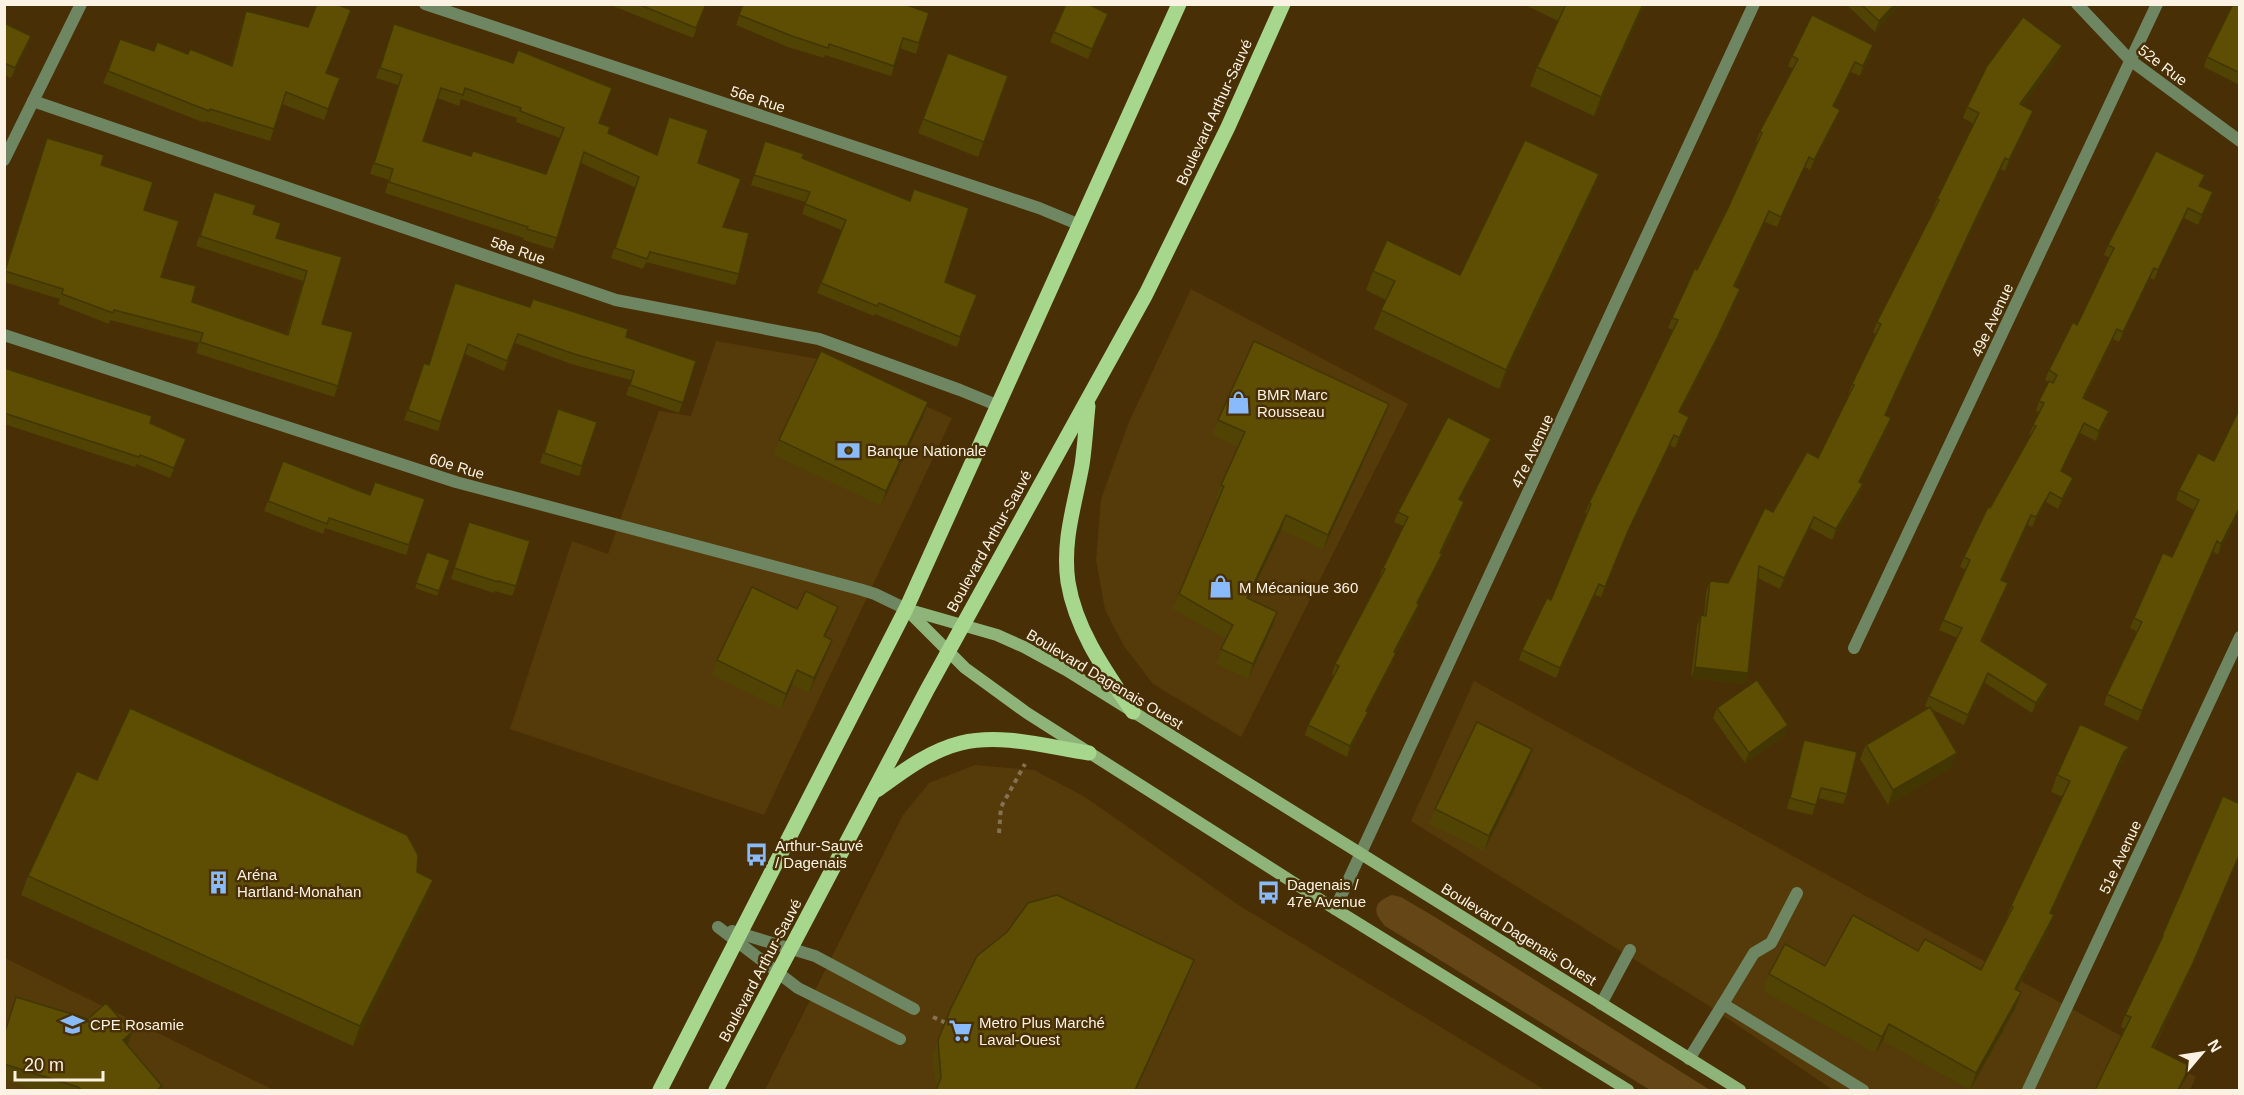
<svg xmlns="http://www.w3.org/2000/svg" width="2244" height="1095" viewBox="0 0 2244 1095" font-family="Helvetica,sans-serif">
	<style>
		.built { fill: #553a0a }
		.green { fill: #644617 }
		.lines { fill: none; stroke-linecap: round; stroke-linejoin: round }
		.path { stroke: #867252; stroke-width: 4; stroke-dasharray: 4.5 4.5; stroke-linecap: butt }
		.service { stroke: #6e8662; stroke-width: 12 }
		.minor { stroke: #6e8662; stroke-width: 12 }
		.secondary { stroke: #8eb47a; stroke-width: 12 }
		.primary { stroke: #a6d78c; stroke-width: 15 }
		.wall { fill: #514303; fill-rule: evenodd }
		.shaded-wall { fill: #423702 }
		.building { fill: #5e4e03; stroke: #423702; stroke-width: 1.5; fill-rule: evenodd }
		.labels { text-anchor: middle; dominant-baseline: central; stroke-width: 5; stroke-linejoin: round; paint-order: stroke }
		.street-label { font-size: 15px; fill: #fcf2e4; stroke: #482f05 }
		.poi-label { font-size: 15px; fill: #fcf2e4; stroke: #482f05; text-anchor: start }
	</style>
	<rect width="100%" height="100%" fill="#482f05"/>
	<g class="built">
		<polygon points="1191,289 1408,404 1241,737 1153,684 1124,646 1105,610 1096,560 1101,499 1129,422"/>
		<polygon points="716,341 824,360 952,418 764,815 510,729 572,541 608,554 659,411 691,416"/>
		<polygon points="1474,681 2196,1077 2190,1090 1833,1090 1706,1004 1411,821"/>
		<polygon points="975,765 1034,770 1085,797 1240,906 1545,1090 765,1090 903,815 929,783"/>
		<polygon points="5,958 274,1090 5,1090"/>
	</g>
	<path class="green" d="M1392,895L1401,897L1435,917L1710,1090H1650L1385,926C1372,912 1373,902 1392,895Z"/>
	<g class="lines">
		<g class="path">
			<polyline points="999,833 1001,807 1025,764"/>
			<polyline points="933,1017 946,1023"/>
		</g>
		<g class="service">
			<polyline points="718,927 798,988 900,1039"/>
			<polyline points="732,931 815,956 914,1009"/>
			<polyline points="1601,1004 1630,950"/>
			<polyline points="1723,1004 1754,953 1771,943 1797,893"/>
			<polyline points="1689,1059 1723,1004 1863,1090"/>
		</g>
		<g class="minor">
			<polyline points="425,4 1039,208 1080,225"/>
			<polyline points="2077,4 2130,60 2240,141"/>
			<polyline points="33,101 616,300 819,339 960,390 999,406"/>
			<polyline points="4,160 81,4"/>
			<polyline points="4,335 456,482 859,589 875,594 906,609"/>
			<polyline points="1854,648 2157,4"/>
			<polyline points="1335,909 1754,4"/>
			<polyline points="2028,1090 2240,637"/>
		</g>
		<g class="secondary">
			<polyline points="906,609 997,635 1024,647 1066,670 1740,1090"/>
			<polyline points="907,610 965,668 1027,713 1335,909 1628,1090"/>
		</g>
		<g class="primary">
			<path d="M1088,406C1086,425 1085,445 1082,465C1075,504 1062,541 1068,582C1076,631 1106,672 1133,712"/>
			<path d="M877,790C903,771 929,751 961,743C1002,733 1048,747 1089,753"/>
			<polyline points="660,1090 906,609 1179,4"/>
			<polyline points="716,1090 927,690 1146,294 1228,127 1283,4"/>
		</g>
	</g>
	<g class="wall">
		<polygon points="608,4 706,4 693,38"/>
		<polygon points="743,4 929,13 916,54 900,48 891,76 825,55 824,58 788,47 736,25"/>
		<polygon points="1523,4 1645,4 1594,116 1530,86 1537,67 1558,21"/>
		<polygon points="1846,4 1901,4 1875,32"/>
		<polygon points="2240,4 2240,85 2204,67 2207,57"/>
		<polygon points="246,11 326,73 340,78 324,120 282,104 270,141 205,121 205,123 103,83 108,71 154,51 188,54 231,65 242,23"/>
		<polygon points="1108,14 1088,59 1050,42 1054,32"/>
		<polygon points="4,23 27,46 11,78 4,75"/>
		<path d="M391,35L599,123L608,133L657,155L669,117L698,163L723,227L739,274L735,285L646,262L643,269L611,258L636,188L581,163L553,249L523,240L524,238L385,193L389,180L370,174L398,85L376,78ZM437,98L459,106L461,99L517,118L516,122L560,138L546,174L471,156L423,141Z"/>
		<polygon points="1873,45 1870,56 1860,76 1851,72 1834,107 1836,120 1810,170 1805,167 1777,227 1765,222 1735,287 1740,289 1736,299 1713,349 1680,412 1686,427 1675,448 1670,445 1624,541 1601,597 1595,595 1556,678 1519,660 1522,650 1551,600 1587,514 1585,513 1589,503 1673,330 1668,328 1672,318 1728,208 1757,142 1756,142 1760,131 1793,69 1788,66 1792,56"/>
		<polygon points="2062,46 2058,57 2022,106 2033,111 2029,122 2005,171 2001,169 1966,242 1885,416 1891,418 1887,429 1860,483 1863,484 1859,495 1832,540 1810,528 1780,589 1758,578 1748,673 1744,684 1691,678 1697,626 1701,615 1704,616 1706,592 1710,581 1728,583 1773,512 1818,458 1849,396 1848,395 1852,384 1876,334 1873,333 1877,322 1934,210 1933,210 1937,199 1974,124 1963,118 1967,107"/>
		<polygon points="948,53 1008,76 978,157 918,133"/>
		<polygon points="47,138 101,165 144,210 161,277 192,302 287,334 303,281 196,246 211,202 253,214 276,238 342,257 322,324 338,386 334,397 196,353 199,343 110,320 109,324 58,304 60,299 4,282 4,271"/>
		<polygon points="765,141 802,158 945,282 977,295 957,347 875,314 874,316 817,293 842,230 802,214 806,202 751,185"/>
		<polygon points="2201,186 2213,192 2210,202 2198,225 2184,218 2154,280 2150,278 2119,342 2113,339 2084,399 2106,421 2096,441 2080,433 2062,471 2073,478 2070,488 2058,509 2046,502 2032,527 2028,525 2002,580 2004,593 1982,642 2045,694 2032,713 1985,683 1964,725 1931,709 1951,768 1888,805 1860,759 1866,745 1928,708 1925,706 1929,696 1958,638 1939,630 1966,570 1960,567 1964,557 2031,435 2029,435 2039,412 2036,411 2039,401 2049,382 2045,380 2049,370 2077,325 2110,258 2104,255 2108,245"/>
		<polygon points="1592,193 1499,389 1374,329 1386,300 1366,290 1373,271 1460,275"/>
		<polygon points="452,293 626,337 696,361 679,413 626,395 631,380 571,364 515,343 504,371 465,354 438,431 404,420 424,363 429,365"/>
		<polygon points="4,368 150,423 183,448 170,478 136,464 135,467 4,424"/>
		<polygon points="2240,408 2240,510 2218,554 2213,552 2138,721 2104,705 2107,694 2138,632 2130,628 2134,618 2172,557 2194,510 2176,500 2179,490 2214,461"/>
		<polygon points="558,409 597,422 579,476 540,463"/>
		<polygon points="923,417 881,506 774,455 779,440"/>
		<polygon points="1383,419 1323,550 1281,530 1249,599 1277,612 1272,627 1248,679 1216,664 1226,639 1173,609 1218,501 1215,499 1221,485 1238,447 1212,435 1218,420"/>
		<polygon points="1491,439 1487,449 1460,500 1461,512 1441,554 1438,564 1418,603 1419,604 1416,614 1395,653 1392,663 1367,711 1368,712 1364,722 1347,757 1305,735 1308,725 1334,676 1332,675 1335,664 1380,579 1379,578 1383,568 1403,526 1394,522 1398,512"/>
		<polygon points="283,461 370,495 425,499 406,555 325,528 323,534 264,511"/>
		<polygon points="469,522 516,586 512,596 495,591 494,593 451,579"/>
		<polygon points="427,552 450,560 437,596 415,588"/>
		<polygon points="838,607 832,622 825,637 832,640 826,655 809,693 792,685 781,709 712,675 717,660 797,609"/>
		<polygon points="1717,708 1785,735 1745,763 1713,718"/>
		<polygon points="1804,740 1847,794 1843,804 1818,798 1812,815 1787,809 1801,750"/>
		<polygon points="1532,749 1527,764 1484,851 1429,824 1435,809"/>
		<polygon points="2123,764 2118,768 2051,913 2048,931 2017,990 2015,1009 1970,1090 1883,1041 1875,1053 1763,991 1769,974 1825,966 1918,951 1981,970 2005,923 2011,906 2063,797 2051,792 2057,775"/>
		<polygon points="97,780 417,872 433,880 426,899 353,1046 21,895 28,876"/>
		<polygon points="2240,804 2240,856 2232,870 2188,975 2154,1048 2186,1078 2179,1090 2095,1090 2125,1029 2121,1027 2125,1015 2157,948 2162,936"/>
		<polygon points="1194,960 1188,975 1136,1090 936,1090 932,1055 938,1040"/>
		<polygon points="16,997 132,1032 127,1046 161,1090 37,1090 4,1080 4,1033"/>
	</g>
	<g class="shaded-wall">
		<polygon points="1643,4 1645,4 1594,116 1601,97"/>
		<polygon points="1895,4 1901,4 1875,32 1879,21"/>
		<polygon points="1108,14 1104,24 1088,59 1092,49"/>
		<polygon points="31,36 27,46 11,78 15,68"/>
		<polygon points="1873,45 1870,56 1860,76 1863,66"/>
		<polygon points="2062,46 2058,57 2016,115 2020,104"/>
		<polygon points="1855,62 1851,72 1830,116 1833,106"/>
		<polygon points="1840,110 1836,120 1810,170 1814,160"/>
		<polygon points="2033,111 2029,122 2005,171 2009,160"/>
		<polygon points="1809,157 1805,167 1777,227 1781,217"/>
		<polygon points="2005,158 2001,169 1966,242 1881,426 1885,415 1970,231"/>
		<polygon points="1599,174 1592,193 1499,389 1506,370"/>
		<polygon points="2213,192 2210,202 2198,225 2202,215"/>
		<polygon points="2188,208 2184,218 2154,280 2158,270"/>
		<polygon points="1769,211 1765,222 1730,297 1734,286"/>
		<polygon points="2154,268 2150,278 2119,342 2123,332"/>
		<polygon points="1740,289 1713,349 1675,422 1679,412"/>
		<polygon points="2117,329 2113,339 2079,408 2083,398"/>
		<polygon points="928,402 923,417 881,506 886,491"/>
		<polygon points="1389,404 1383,419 1323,550 1328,535"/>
		<polygon points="2109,411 2106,421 2096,441 2099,431"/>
		<polygon points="1689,417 1686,427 1675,448 1679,438"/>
		<polygon points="1891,418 1887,429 1855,493 1859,482"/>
		<polygon points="2084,423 2080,433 2057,481 2061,471"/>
		<polygon points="1674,435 1670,445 1624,541 1601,597 1628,531"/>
		<polygon points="1491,439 1487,449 1455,510 1459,499"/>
		<polygon points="2073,478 2070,488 2058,509 2062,499"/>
		<polygon points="1863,484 1859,495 1832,540 1836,529"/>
		<polygon points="2050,492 2046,502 2032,527 2036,517"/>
		<polygon points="1464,502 1461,512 1436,563 1440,553"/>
		<polygon points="2240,507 2240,510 2218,554 2221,544"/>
		<polygon points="1286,515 1281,530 1242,613 1247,598"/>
		<polygon points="2031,515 2028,525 1997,590 2001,580"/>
		<polygon points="1814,517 1810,528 1780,589 1784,578"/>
		<polygon points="2217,541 2213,552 2138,721 2142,711"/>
		<polygon points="1442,554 1438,564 1414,613 1417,603"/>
		<polygon points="2008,583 2004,593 1977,651 1981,641"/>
		<polygon points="1599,584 1595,595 1556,678 1560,668"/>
		<polygon points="1419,604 1416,614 1390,662 1394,652"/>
		<polygon points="838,607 832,622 818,651 824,636"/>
		<polygon points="1277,612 1272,627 1248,679 1253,664"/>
		<polygon points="832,640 826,655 809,693 814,678"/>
		<polygon points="1396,653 1392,663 1362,721 1366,711"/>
		<polygon points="1695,667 1748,673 1744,684 1691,678"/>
		<polygon points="797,670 792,685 781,709 786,694"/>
		<polygon points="1988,673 1985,683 1964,725 1968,715"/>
		<polygon points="2048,684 2045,694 2032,713 2036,703"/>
		<polygon points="1368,712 1364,722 1347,757 1350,746"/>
		<polygon points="1788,725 1785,735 1745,763 1749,753"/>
		<polygon points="2129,747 2123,764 2118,768 2044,929 2050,913 2124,752"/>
		<polygon points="1532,749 1527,764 1484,851 1489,836"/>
		<polygon points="1957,753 1951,768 1888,805 1893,790"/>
		<polygon points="2240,853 2240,856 2232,870 2188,975 2148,1059 2152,1047"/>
		<polygon points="433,880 426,899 353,1046 360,1026"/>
		<polygon points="2054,915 2048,931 2009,1005 2015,989"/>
		<polygon points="1194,960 1188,975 1136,1090 1135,1090"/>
		<polygon points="2021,992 2015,1009 1970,1090 1976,1073"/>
		<polygon points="1889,1024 1883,1041 1875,1053 1882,1037"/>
		<polygon points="132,1032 127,1047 123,1040"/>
		<polygon points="2190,1066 2186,1078 2179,1090 2178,1090"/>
	</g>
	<g class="building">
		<polygon points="317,4 336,4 351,10 326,73 340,78 328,109 286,92 274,129 210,109 209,111 108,71 120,39 154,51 157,42 188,54 190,49 232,66 246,11 308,27"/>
		<polygon points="638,4 706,4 696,28"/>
		<polygon points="743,4 904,4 929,13 919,43 903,38 894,66 829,44 828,48 792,36 739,15"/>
		<polygon points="1066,4 1088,4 1108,14 1092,49 1054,32"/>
		<polygon points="1566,4 1643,4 1601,97 1537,67"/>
		<polygon points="1861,4 1895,4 1879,21"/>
		<polygon points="2233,4 2240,4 2240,73 2207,57"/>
		<polygon points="1812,15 1873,45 1863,66 1855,62 1833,106 1840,110 1814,160 1809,157 1781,217 1769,211 1734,286 1740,289 1717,338 1679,412 1689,417 1679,438 1674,435 1628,531 1605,587 1599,584 1560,668 1522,650 1547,598 1551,600 1591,504 1589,503 1678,320 1672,318 1695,268 1697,270 1728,208 1762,133 1760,131 1798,59 1792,56"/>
		<polygon points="2023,17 2062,46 2020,104 2033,111 2009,160 2005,158 1970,231 1885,415 1891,418 1859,482 1863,484 1836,529 1814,517 1784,578 1759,566 1748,673 1695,667 1701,615 1706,616 1710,581 1728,583 1765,508 1773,512 1807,452 1818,458 1854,385 1852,384 1881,324 1877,322 1939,200 1937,199 1979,113 1967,107 1987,66"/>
		<polygon points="4,23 31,36 15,68 4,63"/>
		<path d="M394,24L513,63L518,50L612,88L599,123L610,127L608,133L657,155L669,117L708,130L698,163L741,179L723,227L749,233L739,274L650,252L647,259L615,248L639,177L584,152L557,238L527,229L528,227L389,182L393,169L374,163L402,75L380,68ZM441,88L463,95L465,88L521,108L520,111L564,128L546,174L473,151L471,156L423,141Z"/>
		<polygon points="948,53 1008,76 984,142 923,119"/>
		<polygon points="47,138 104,155 101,165 153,182 144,210 179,221 161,277 196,286 192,302 288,335 307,271 200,236 214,192 256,205 253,214 281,223 276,238 342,257 322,324 353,332 338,386 200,342 203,333 114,310 113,313 62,294 63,289 5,271"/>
		<polygon points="1525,140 1599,174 1506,370 1381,310 1395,281 1373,271 1387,240 1460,275"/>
		<polygon points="765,141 804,154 802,158 910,201 914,189 969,208 945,282 977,295 960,337 879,303 877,306 821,283 846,220 805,204 810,192 754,175"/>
		<polygon points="2156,151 2205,175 2199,186 2213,192 2202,215 2188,208 2158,270 2154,268 2123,332 2117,329 2083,398 2109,411 2099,431 2084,423 2061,471 2073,478 2062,499 2050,492 2036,517 2031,515 2001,580 2008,583 1981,641 2048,684 2036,703 1988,673 1968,715 1929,696 1962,628 1943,620 1970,560 1964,557 1988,507 1990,508 2036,426 2033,425 2044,403 2039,401 2049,381 2053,383 2057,375 2049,370 2073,322 2077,325 2114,248 2108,245"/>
		<polygon points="455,283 530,307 533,299 628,329 626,337 696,361 683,403 630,385 634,371 574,354 518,334 507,361 468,344 441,422 408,410 424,363 429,365"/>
		<polygon points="1254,341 1389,404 1328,535 1286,515 1247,598 1277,612 1253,664 1221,649 1233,625 1179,594 1224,486 1221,485 1245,432 1218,420"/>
		<polygon points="821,351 928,402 886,491 779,440"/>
		<polygon points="4,368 152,416 150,423 186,439 174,468 140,455 139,457 4,413"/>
		<polygon points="2240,408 2240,507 2221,544 2217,541 2142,711 2107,694 2142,622 2134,618 2163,553 2172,557 2199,500 2179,490 2198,453 2214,461"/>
		<polygon points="558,409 597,422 582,466 544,453"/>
		<polygon points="1448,417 1491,439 1459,499 1464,502 1440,553 1442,554 1417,603 1419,604 1394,652 1396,653 1366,711 1368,712 1350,746 1308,725 1339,666 1335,664 1385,569 1383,568 1408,517 1398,512"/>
		<polygon points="283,461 370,495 375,482 425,499 409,545 329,518 327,524 268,501"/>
		<polygon points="469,522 530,541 516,586 498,581 498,582 454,568"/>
		<polygon points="427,552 450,560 439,591 416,583"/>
		<polygon points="752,587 797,609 806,591 838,607 824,636 832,640 814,678 797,670 786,694 717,660"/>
		<polygon points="1757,680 1788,725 1749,753 1717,708"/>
		<polygon points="1930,707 1957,753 1893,790 1866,745"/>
		<polygon points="130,708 407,835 418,855 417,872 433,880 360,1026 28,876 77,771 97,780"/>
		<polygon points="1477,722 1532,749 1489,836 1435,809"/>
		<polygon points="2080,724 2129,747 2124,752 2050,913 2054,915 2015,989 2021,992 1976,1073 1889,1024 1882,1037 1769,974 1785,944 1825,966 1853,915 1918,951 1925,939 1981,970 2013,907 2011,906 2070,781 2057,775"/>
		<polygon points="1804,740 1857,752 1847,794 1821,788 1816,805 1790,798"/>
		<polygon points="2223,796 2240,804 2240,853 2193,963 2152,1047 2190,1066 2178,1090 2095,1090 2131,1017 2125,1015 2163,936 2162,936"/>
		<polygon points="1057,895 1194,960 1135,1090 936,1090 941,1078 938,1040 951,1008 977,956 1007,932 1028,903"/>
		<polygon points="16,997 88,1019 106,1003 132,1032 123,1040 162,1086 157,1090 82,1090 78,1087 4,1064 4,1035"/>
	</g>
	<defs>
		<symbol id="shop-bare" viewBox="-9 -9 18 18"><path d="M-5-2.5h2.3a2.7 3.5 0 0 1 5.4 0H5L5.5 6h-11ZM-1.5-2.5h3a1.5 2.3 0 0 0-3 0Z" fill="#88bafc" stroke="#482f05" stroke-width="2.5" paint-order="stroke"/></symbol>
		<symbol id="bank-bare" viewBox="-9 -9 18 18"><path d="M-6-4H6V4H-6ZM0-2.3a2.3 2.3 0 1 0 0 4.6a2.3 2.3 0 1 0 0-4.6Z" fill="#88bafc" stroke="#482f05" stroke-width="2.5" paint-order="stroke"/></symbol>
		<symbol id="bus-bare" viewBox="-9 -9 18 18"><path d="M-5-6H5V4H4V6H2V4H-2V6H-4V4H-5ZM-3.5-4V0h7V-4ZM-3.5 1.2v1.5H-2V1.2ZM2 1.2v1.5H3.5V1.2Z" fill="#88bafc" stroke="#482f05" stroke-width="2.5" paint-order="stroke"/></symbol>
		<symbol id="building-bare" viewBox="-9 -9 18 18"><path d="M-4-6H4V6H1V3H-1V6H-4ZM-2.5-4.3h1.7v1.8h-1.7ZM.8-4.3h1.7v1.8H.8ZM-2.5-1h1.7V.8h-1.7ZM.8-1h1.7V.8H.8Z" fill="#88bafc" stroke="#482f05" stroke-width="2.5" paint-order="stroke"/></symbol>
		<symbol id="school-bare" viewBox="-9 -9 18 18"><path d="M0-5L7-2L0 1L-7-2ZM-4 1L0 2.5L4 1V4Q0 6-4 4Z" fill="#88bafc" stroke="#482f05" stroke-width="2.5" paint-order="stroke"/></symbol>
		<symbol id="supermarket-bare" viewBox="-9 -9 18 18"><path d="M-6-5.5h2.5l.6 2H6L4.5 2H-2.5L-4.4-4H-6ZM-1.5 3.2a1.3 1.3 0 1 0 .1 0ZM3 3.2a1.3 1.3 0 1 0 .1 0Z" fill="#88bafc" stroke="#482f05" stroke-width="2.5" paint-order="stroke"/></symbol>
	</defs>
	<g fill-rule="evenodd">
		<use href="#shop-bare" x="1222" y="386" width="33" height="33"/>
		<use href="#bank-bare" x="832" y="434" width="33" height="33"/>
		<use href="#shop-bare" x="1204" y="570" width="33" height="33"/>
		<use href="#bus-bare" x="740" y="838" width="33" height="33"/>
		<use href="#building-bare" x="202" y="866" width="33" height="33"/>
		<use href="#bus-bare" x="1252" y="876" width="33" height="33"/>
		<use href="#school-bare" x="56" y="1008" width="33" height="33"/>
		<use href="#supermarket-bare" x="944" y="1014" width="33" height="33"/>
	</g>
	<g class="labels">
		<g class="street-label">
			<text transform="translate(2163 65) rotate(37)">52e Rue</text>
			<text transform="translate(758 99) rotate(18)">56e Rue</text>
			<text transform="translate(1214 112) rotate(-65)">Boulevard Arthur-Sauvé</text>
			<text transform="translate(518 250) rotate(19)">58e Rue</text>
			<text transform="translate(1992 320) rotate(-65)">49e Avenue</text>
			<text transform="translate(1532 451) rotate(-65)">47e Avenue</text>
			<text transform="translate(457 466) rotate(17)">60e Rue</text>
			<text transform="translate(989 541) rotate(-61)">Boulevard Arthur-Sauvé</text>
			<text transform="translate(1105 679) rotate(31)">Boulevard Dagenais Ouest</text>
			<text transform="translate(2120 857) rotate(-65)">51e Avenue</text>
			<text transform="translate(1519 934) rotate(32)">Boulevard Dagenais Ouest</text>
			<text transform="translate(760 970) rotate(-62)">Boulevard Arthur-Sauvé</text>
		</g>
		<g class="poi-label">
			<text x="1257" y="394">BMR Marc<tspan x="1257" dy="17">Rousseau</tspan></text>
			<text x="867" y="450">Banque Nationale</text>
			<text x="1239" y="587">M Mécanique 360</text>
			<text x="775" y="845">Arthur-Sauvé<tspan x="775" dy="17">/ Dagenais</tspan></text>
			<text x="237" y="874">Aréna<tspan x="237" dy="17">Hartland-Monahan</tspan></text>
			<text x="1287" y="884">Dagenais /<tspan x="1287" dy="17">47e Avenue</tspan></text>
			<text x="979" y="1022">Metro Plus Marché<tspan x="979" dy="17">Laval-Ouest</tspan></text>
			<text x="90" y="1024">CPE Rosamie</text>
		</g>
	</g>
	<rect width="2244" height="1095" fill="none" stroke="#fcf2e4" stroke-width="12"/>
	<g transform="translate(2202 1053) rotate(61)" stroke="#482f05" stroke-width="4.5" paint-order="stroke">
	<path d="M0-4.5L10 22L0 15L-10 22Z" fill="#fcf2e4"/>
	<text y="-9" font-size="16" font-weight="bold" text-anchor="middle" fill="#fcf2e4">N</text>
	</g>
	<path d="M15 1071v9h88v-9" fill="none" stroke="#fcf2e4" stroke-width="3"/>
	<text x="24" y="1071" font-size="18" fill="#fcf2e4" stroke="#482f05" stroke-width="4.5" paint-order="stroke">20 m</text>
</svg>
